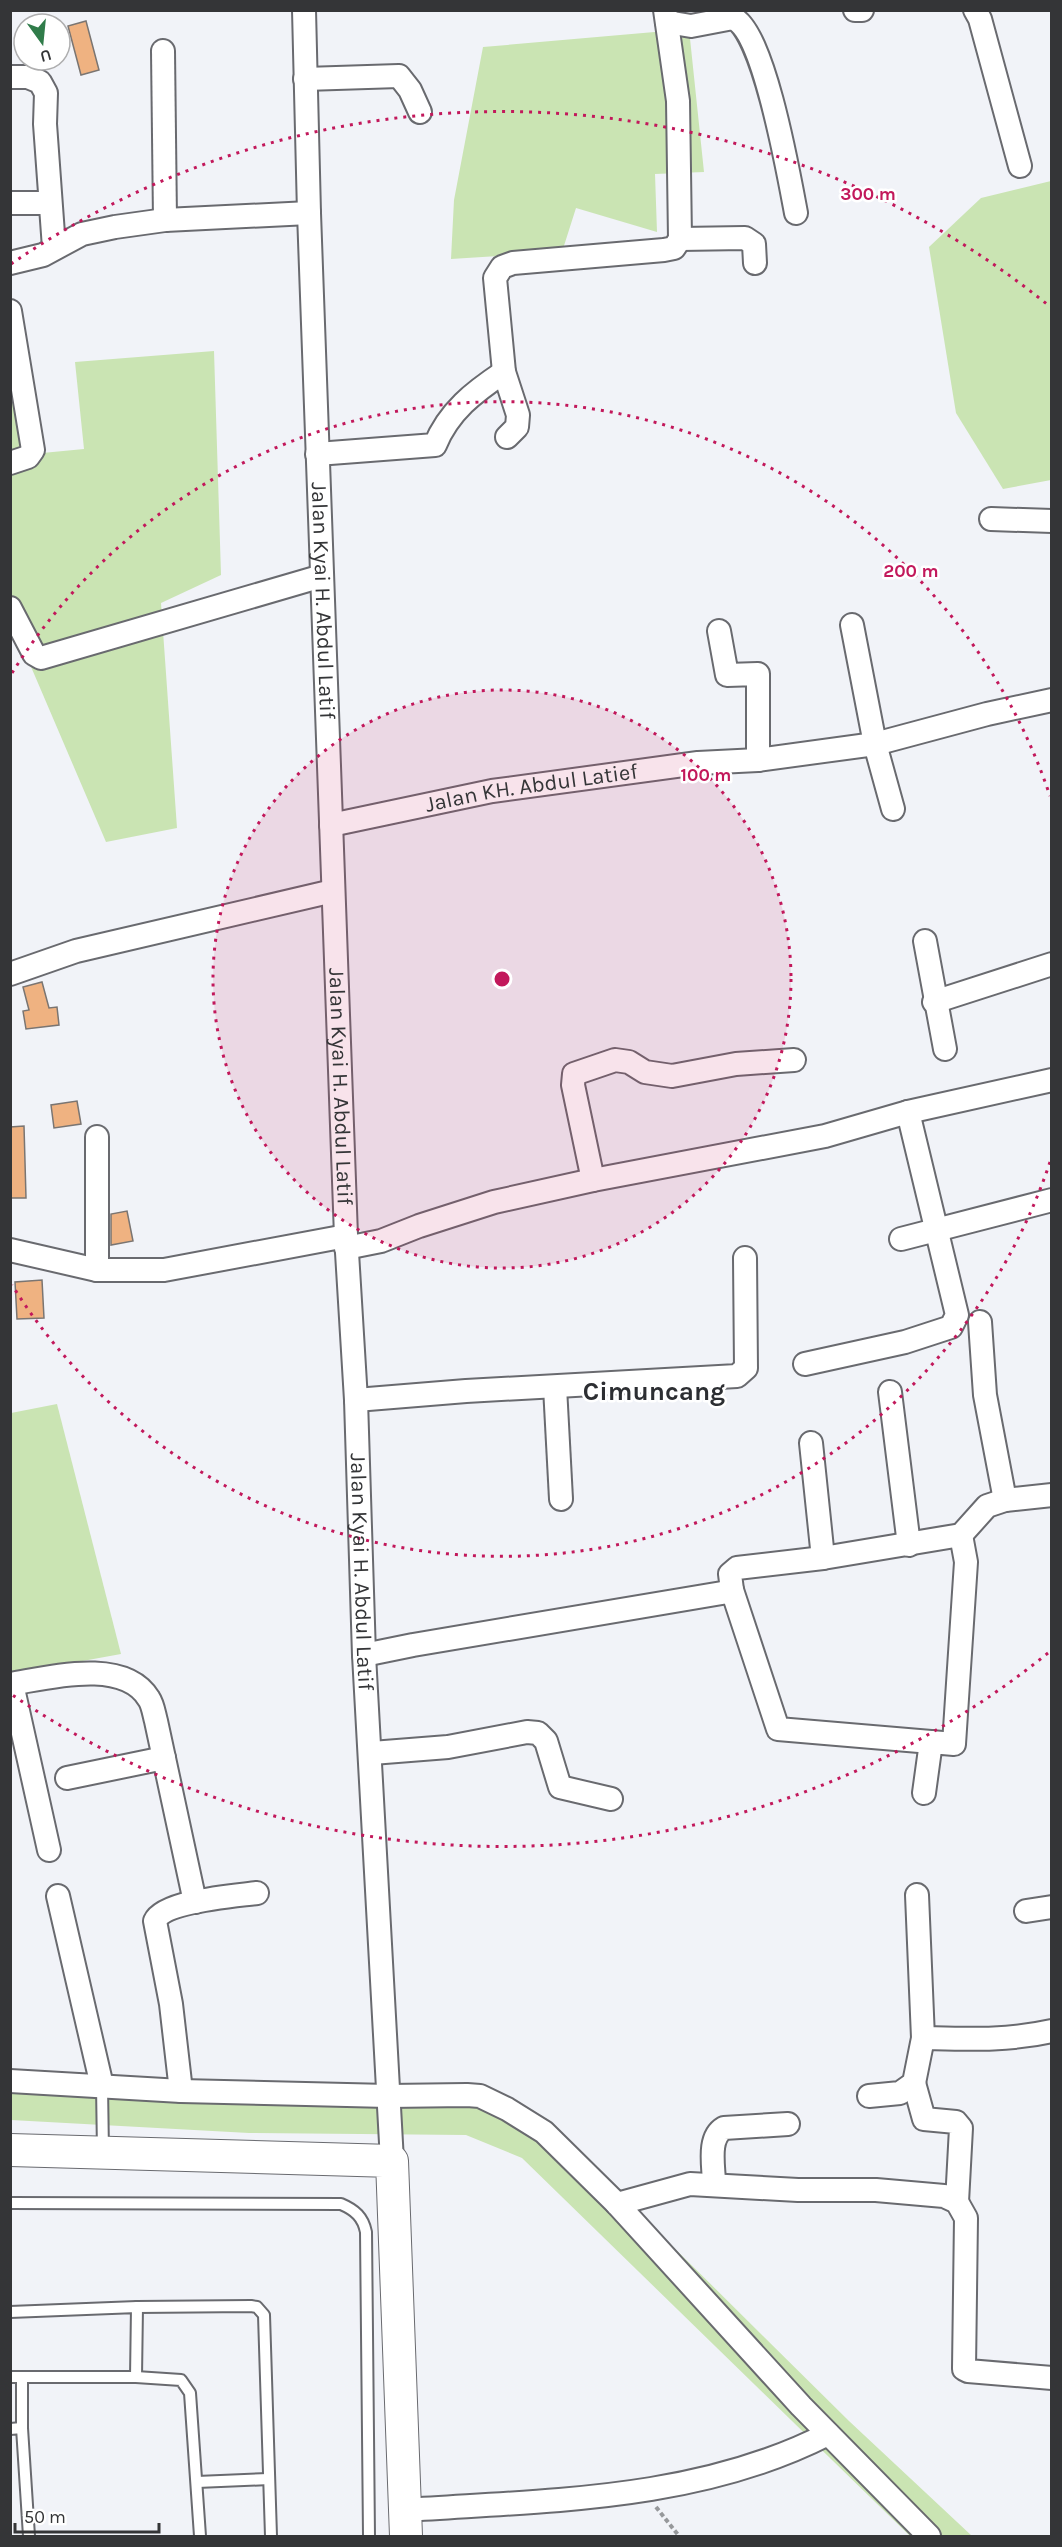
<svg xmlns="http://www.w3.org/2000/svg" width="1062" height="2547" viewBox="0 0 1062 2547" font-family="Karla,sans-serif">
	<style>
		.green { fill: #cae4b3 }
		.building { fill: #efb281; stroke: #7a7572; stroke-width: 1.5 }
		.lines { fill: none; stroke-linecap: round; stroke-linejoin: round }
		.lane-casing { stroke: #696a6f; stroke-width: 14 }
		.street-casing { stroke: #696a6f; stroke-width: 26 }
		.secondary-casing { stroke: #696a6f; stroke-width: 34 }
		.path { stroke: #96989b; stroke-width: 4; stroke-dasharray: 4.5 3; stroke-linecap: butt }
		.lane { stroke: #fff; stroke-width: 10 }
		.street { stroke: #fff; stroke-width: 22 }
		.secondary { stroke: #fff; stroke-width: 32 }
		.ring { fill: none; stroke: #c2185b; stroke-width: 3; stroke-dasharray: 3 6 }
		.labels { text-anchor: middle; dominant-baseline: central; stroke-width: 5; stroke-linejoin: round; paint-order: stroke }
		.street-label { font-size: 22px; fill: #343537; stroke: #fff }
		.quarter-label { font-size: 26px; font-weight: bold; fill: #2c2e32; stroke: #fff }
		.centre { fill: #c2185b; stroke: #fff; stroke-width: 3 }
		.ring-label { font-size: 18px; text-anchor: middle; font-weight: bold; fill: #c2185b; stroke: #fff; stroke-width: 5; stroke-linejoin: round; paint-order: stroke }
	</style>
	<rect width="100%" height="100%" fill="#f1f3f8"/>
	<g class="green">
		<polygon points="689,29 704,172 655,174 657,232 576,208 562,252 451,259 454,200 483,47"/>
		<polygon points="1051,181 1051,480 1003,489 956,413 929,247 981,198"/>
		<polygon points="10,349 32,454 84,449 75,362 214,351 221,575 161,603 177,828 106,842 11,620"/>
		<polygon points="57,1404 121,1654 11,1674 11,1413"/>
		<polygon points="10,2082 478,2093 558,2133 849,2421 972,2536 910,2536 522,2158 466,2135 249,2133 11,2120"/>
	</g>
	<g class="building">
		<polygon points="86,21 99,70 81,75 68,26"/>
		<polygon points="42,982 49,1008 57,1007 59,1025 26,1029 23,1011 29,1010 23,987"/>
		<polygon points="77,1101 81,1124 54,1128 51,1105"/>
		<polygon points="24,1126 26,1198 10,1198 10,1127"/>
		<polygon points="127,1211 133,1241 111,1245 111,1214"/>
		<polygon points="42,1280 44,1318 17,1319 15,1282"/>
	</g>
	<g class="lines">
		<defs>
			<g id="lane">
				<polyline points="102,2086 103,2152"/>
				<path d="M10,2203L341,2204C355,2210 363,2217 366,2232L369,2536"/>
				<polyline points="137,2307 251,2306 257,2307 264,2315 271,2536"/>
				<polyline points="10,2312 137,2307 136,2377"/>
				<polyline points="10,2377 136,2377 181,2380 190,2393 200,2536"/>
				<polyline points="22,2377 22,2428"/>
				<polyline points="10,2429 22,2428 29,2536"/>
				<polyline points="197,2482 269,2479"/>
			</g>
			<g id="street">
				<path id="s1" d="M304,10L309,213L346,1236L356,1400L364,1655L392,2161"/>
				<polyline points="855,10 862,10"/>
				<polyline points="975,10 980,19 1020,166"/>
				<path d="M667,22L691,26L733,18C764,32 789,176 796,213"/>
				<polyline points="163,51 165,220"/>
				<polyline points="10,77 28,77 40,82 46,93 45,124 54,248"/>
				<polyline points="305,79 399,76 410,90 420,112"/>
				<polyline points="10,203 50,203"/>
				<polyline points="680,239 745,238 754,244 755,263"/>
				<polyline points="10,263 43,255 82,234 115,227 165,220 309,213"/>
				<polyline points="10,311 33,450 28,457 10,463"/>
				<polyline points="507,437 517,427 518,415 504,372 495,278 502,267 513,263 664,250 674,248 680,239 678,101 665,10"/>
				<path d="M317,454L435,445C449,411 474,392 504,372"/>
				<polyline points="991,519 1052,521"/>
				<polyline points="10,608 34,654 41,658 322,576"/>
				<polyline points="852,625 875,744 893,809"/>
				<polyline points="719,631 727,675 758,674 758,760"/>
				<path id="s2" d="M331,825L492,791L698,763L758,760L875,744L987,714L1052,700"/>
				<polyline points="925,941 945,1049"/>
				<polyline points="10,974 76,951 333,891"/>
				<polyline points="934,1002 1052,964"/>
				<polyline points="97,1137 97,1270"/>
				<polyline points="593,1180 573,1085 574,1074 615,1060 629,1062 645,1072 672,1076 736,1064 794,1060"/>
				<polyline points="901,1239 1052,1200"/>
				<polyline points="346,1248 381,1241 419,1226 494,1202 593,1180 825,1136 908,1112 1052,1080"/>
				<polyline points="10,1250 97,1270 164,1270 346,1236"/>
				<polyline points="980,1322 985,1395 1005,1500"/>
				<polyline points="805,1364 905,1342 951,1327 957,1315 908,1112"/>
				<polyline points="555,1387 561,1499"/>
				<polyline points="890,1392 909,1545"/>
				<polyline points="356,1400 466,1391 737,1376 746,1368 745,1258"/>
				<polyline points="811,1443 823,1558"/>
				<polyline points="732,1590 778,1729 931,1742"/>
				<polyline points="364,1655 413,1645 722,1593 732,1590 730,1574 737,1568 823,1558 961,1535 987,1506 1005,1500 1052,1495"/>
				<path d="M10,1684C48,1678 124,1657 149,1699C153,1705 154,1714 156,1721L195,1902"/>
				<polyline points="12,1684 49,1850"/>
				<polyline points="372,1753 448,1747 527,1732 538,1733 546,1741 560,1787 611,1799"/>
				<polyline points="67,1778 164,1758"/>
				<polyline points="924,1793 931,1742 954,1744 966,1562 961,1535"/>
				<polyline points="58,1896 102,2086"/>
				<polyline points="1026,1911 1052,1907"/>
				<path d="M923,2038C969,2039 1007,2041 1052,2031"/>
				<polyline points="10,2081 181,2091 388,2096 467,2095 480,2096 507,2109 544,2132 617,2204 801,2406 929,2536"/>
				<polyline points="914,2083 924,2119 956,2122 961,2128 957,2202"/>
				<path d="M181,2091L171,2004L155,1921C164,1901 235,1896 257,1893"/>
				<polyline points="869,2096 900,2093 914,2083 923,2038 917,1895"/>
				<path d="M714,2184C714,2167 707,2138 724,2128L788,2124"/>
				<polyline points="617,2204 690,2184 798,2190 876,2190 944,2196 957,2202 966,2218 964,2369 968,2371 1052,2378"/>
				<path d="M406,2510C549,2500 697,2501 828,2434"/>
			</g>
			<polyline id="secondary" points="10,2150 392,2161 406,2536"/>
		</defs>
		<use href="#lane" class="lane-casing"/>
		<use href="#street" class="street-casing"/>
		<use href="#secondary" class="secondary-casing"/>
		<polyline class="path" points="656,2507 679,2536"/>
		<use href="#lane" class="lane"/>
		<use href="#street" class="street"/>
		<use href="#secondary" class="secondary"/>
	</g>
	<circle cx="502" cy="979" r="289" fill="#c2185b" fill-opacity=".12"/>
	<g class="ring">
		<circle cx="502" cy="979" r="289"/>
		<path d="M1050 1162A578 578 0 0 1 12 1285M12 673A578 578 0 0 1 1050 796"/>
		<path d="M1048 1653A867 867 0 0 1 11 1694M11 264A867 867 0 0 1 1048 305"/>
	</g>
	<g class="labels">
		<g class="street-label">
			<text stroke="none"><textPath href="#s1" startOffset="591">Jalan Kyai H. Abdul Latif</textPath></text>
			<text stroke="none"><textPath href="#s2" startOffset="204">Jalan KH. Abdul Latief</textPath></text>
			<text stroke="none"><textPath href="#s1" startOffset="1077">Jalan Kyai H. Abdul Latif</textPath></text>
			<text stroke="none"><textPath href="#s1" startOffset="1563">Jalan Kyai H. Abdul Latif</textPath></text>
		</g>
		<g class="quarter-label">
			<text x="654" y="1391">Cimuncang</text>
		</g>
	</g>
	<circle cx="502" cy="979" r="9" class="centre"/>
	<g class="ring-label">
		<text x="868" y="200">300 m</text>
		<text x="911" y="577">200 m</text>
		<text x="706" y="781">100 m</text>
	</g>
	<rect width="1062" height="2547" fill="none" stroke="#343537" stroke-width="24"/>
	<g transform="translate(42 42) rotate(165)"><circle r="28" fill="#ffffff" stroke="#aeaeaf" stroke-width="1.5"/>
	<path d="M0-4.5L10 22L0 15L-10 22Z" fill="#307c4a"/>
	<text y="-9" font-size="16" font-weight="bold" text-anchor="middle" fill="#343537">U</text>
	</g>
	<path d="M15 2523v9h144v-9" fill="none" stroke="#343537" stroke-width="3"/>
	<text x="24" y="2523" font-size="18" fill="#343537" stroke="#ffffff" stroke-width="4.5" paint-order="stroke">50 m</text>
</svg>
